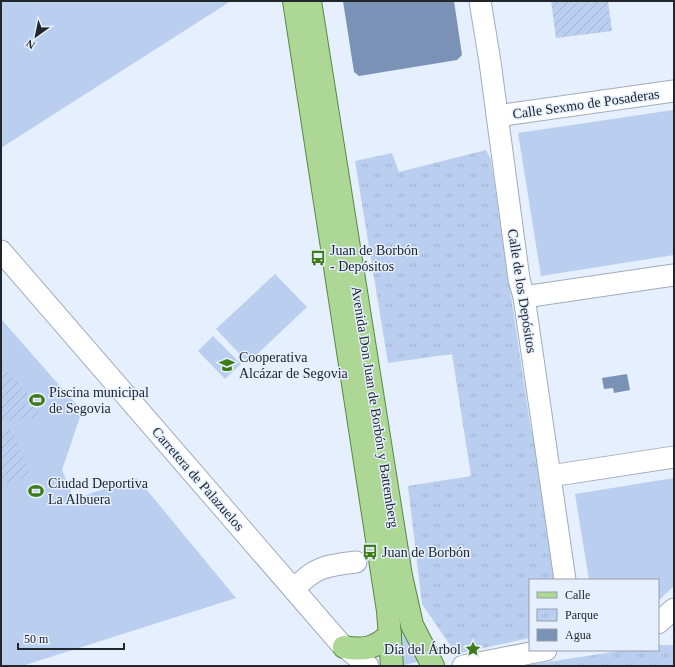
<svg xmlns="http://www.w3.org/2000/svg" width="675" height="667" viewBox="0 0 675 667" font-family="Georgia,serif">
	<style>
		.grass { fill: #bacff0 }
		.park { fill: url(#park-tufts) }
		.garden { fill: url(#garden-furrows) }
		.water { fill: #7a92b5 }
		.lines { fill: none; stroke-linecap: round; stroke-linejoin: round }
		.minor-casing { stroke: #a0acbd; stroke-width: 23 }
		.major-casing { stroke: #588843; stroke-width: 24 }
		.minor { stroke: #fff; stroke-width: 21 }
		.major { stroke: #add795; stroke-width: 22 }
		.labels { text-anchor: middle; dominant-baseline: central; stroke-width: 3; stroke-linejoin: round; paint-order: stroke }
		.street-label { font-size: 14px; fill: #21262c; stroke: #e5effd }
		.poi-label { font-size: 14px; fill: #21262c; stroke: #e5effd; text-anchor: start }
	</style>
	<defs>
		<pattern id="park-tufts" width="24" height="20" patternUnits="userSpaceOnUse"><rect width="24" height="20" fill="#bacff0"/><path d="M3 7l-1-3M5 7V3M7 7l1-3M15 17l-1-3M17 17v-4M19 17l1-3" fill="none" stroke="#a0b2ce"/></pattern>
		<pattern id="garden-furrows" width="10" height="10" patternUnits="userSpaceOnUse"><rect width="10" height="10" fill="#bacff0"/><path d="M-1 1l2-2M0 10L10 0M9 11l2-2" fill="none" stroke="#a0b2ce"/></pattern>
	</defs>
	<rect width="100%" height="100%" fill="#e5effd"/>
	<g class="grass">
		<polygon points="1,1 231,1 1,148"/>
		<polygon points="673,110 674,255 541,276 518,133"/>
		<polygon points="275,274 307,307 248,363 216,329"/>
		<polygon points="1,319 82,411 62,470 74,499 137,478 236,598 22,666 1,666"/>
		<polygon points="213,336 241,364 225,379 198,351"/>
		<polygon points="674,478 674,586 658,601 658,580 589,580 575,494"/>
		<polygon points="399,617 418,662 399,666"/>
	</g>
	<g class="park">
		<polygon points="486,150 491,160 531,430 534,434 554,580 530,580 530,638 456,654 422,604 408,486 471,476 452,354 388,363 355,161 392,153 399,172"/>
		<polygon points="658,645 674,645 674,666 521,666 626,650 658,650"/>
	</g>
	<g class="garden">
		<polygon points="551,1 608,1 612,31 556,38"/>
		<polygon points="1,364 39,406 39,414 31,419 1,421"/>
		<path d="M1,429L14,430C17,444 25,462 32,476L1,485Z"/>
	</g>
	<g class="water">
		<polygon points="343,1 454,1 462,55 457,60 359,76 354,72"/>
		<polygon points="627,374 630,390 614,393 613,388 604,389 602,378"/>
	</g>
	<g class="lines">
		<defs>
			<g id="minor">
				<polyline points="480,1 490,62 519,279 524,297 565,580"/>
				<polyline points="497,116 674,91"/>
				<polyline points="1,251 340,643 368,666"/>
				<polyline points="524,297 674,275"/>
				<polyline points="550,476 674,457"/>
				<path d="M294,590C313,567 328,565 356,562"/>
				<polyline points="658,623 674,609"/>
				<polyline points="463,666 546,650"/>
			</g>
			<g id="major">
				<polyline points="294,1 388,611 392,666"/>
				<polyline points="310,1 401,576 412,625 433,666"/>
				<path d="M344,647C363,651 377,648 390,634"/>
			</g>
		</defs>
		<use href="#minor" class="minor-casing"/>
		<use href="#major" class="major-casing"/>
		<use href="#minor" class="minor"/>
		<use href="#major" class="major"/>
	</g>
	<defs>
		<symbol id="bus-bare" viewBox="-9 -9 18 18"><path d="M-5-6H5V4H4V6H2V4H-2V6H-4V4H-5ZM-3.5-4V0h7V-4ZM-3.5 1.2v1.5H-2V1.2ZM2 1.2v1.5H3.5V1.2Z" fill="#3f7b16" stroke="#e5effd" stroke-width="2.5" paint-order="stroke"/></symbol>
		<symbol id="school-bare" viewBox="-9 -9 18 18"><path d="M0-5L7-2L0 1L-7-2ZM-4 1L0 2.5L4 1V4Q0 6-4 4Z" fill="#3f7b16" stroke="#e5effd" stroke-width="2.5" paint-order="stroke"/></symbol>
		<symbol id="stadium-bare" viewBox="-9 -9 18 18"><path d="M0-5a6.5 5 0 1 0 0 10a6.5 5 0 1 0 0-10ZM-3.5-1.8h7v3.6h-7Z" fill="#3f7b16" stroke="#e5effd" stroke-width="2.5" paint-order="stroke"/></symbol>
		<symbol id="sight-bare" viewBox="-9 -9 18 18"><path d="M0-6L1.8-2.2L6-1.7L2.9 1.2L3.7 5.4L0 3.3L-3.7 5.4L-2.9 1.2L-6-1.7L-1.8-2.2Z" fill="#3f7b16" stroke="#e5effd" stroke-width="2.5" paint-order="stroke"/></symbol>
	</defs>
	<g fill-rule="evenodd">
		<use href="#bus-bare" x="307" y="247" width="22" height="22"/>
		<use href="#school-bare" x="216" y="354" width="22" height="22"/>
		<use href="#stadium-bare" x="26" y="389" width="22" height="22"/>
		<use href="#stadium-bare" x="25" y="480" width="22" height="22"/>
		<use href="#bus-bare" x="359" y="541" width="22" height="22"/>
		<use href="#sight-bare" x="462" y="638" width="22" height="22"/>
	</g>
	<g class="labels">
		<g class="street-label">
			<text transform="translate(586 104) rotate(-8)">Calle Sexmo de Posaderas</text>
			<text transform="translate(522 291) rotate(81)">Calle de los Depósitos</text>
			<text transform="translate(375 407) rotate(81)">Avenida Don Juan de Borbón y Battemberg</text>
			<text transform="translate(198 479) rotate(49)">Carretera de Palazuelos</text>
		</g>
		<g class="poi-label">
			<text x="330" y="250">Juan de Borbón<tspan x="330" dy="16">- Depósitos</tspan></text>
			<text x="239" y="357">Cooperativa<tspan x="239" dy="16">Alcázar de Segovia</tspan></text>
			<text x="49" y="392">Piscina municipal<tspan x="49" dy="16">de Segovia</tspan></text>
			<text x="48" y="483">Ciudad Deportiva<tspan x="48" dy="16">La Albuera</tspan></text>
			<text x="382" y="552">Juan de Borbón</text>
			<text x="461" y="649" text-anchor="end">Día del Árbol</text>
		</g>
	</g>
	<rect width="675" height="667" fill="none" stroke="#21262c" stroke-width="4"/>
	<rect x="529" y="579" width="130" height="72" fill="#e5effd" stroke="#979fa9"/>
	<rect x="537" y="592" width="20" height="6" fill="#add795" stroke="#979fa9"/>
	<text x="565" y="599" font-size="12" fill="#21262c">Calle</text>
	<rect x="537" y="609" width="20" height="12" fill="url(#park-tufts)" stroke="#979fa9"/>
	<text x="565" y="619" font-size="12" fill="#21262c">Parque</text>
	<rect x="537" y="629" width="20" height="12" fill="#7a92b5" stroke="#979fa9"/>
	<text x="565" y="639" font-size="12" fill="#21262c">Agua</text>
	<g transform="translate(36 36) rotate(213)" stroke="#e5effd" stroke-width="3" paint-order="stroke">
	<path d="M0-3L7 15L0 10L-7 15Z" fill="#21262c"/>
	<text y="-6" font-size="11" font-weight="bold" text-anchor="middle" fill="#21262c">N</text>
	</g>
	<path d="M18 643v6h106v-6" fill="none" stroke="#21262c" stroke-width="2"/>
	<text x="24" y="643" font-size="12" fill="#21262c" stroke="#e5effd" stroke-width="3" paint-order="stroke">50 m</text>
</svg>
